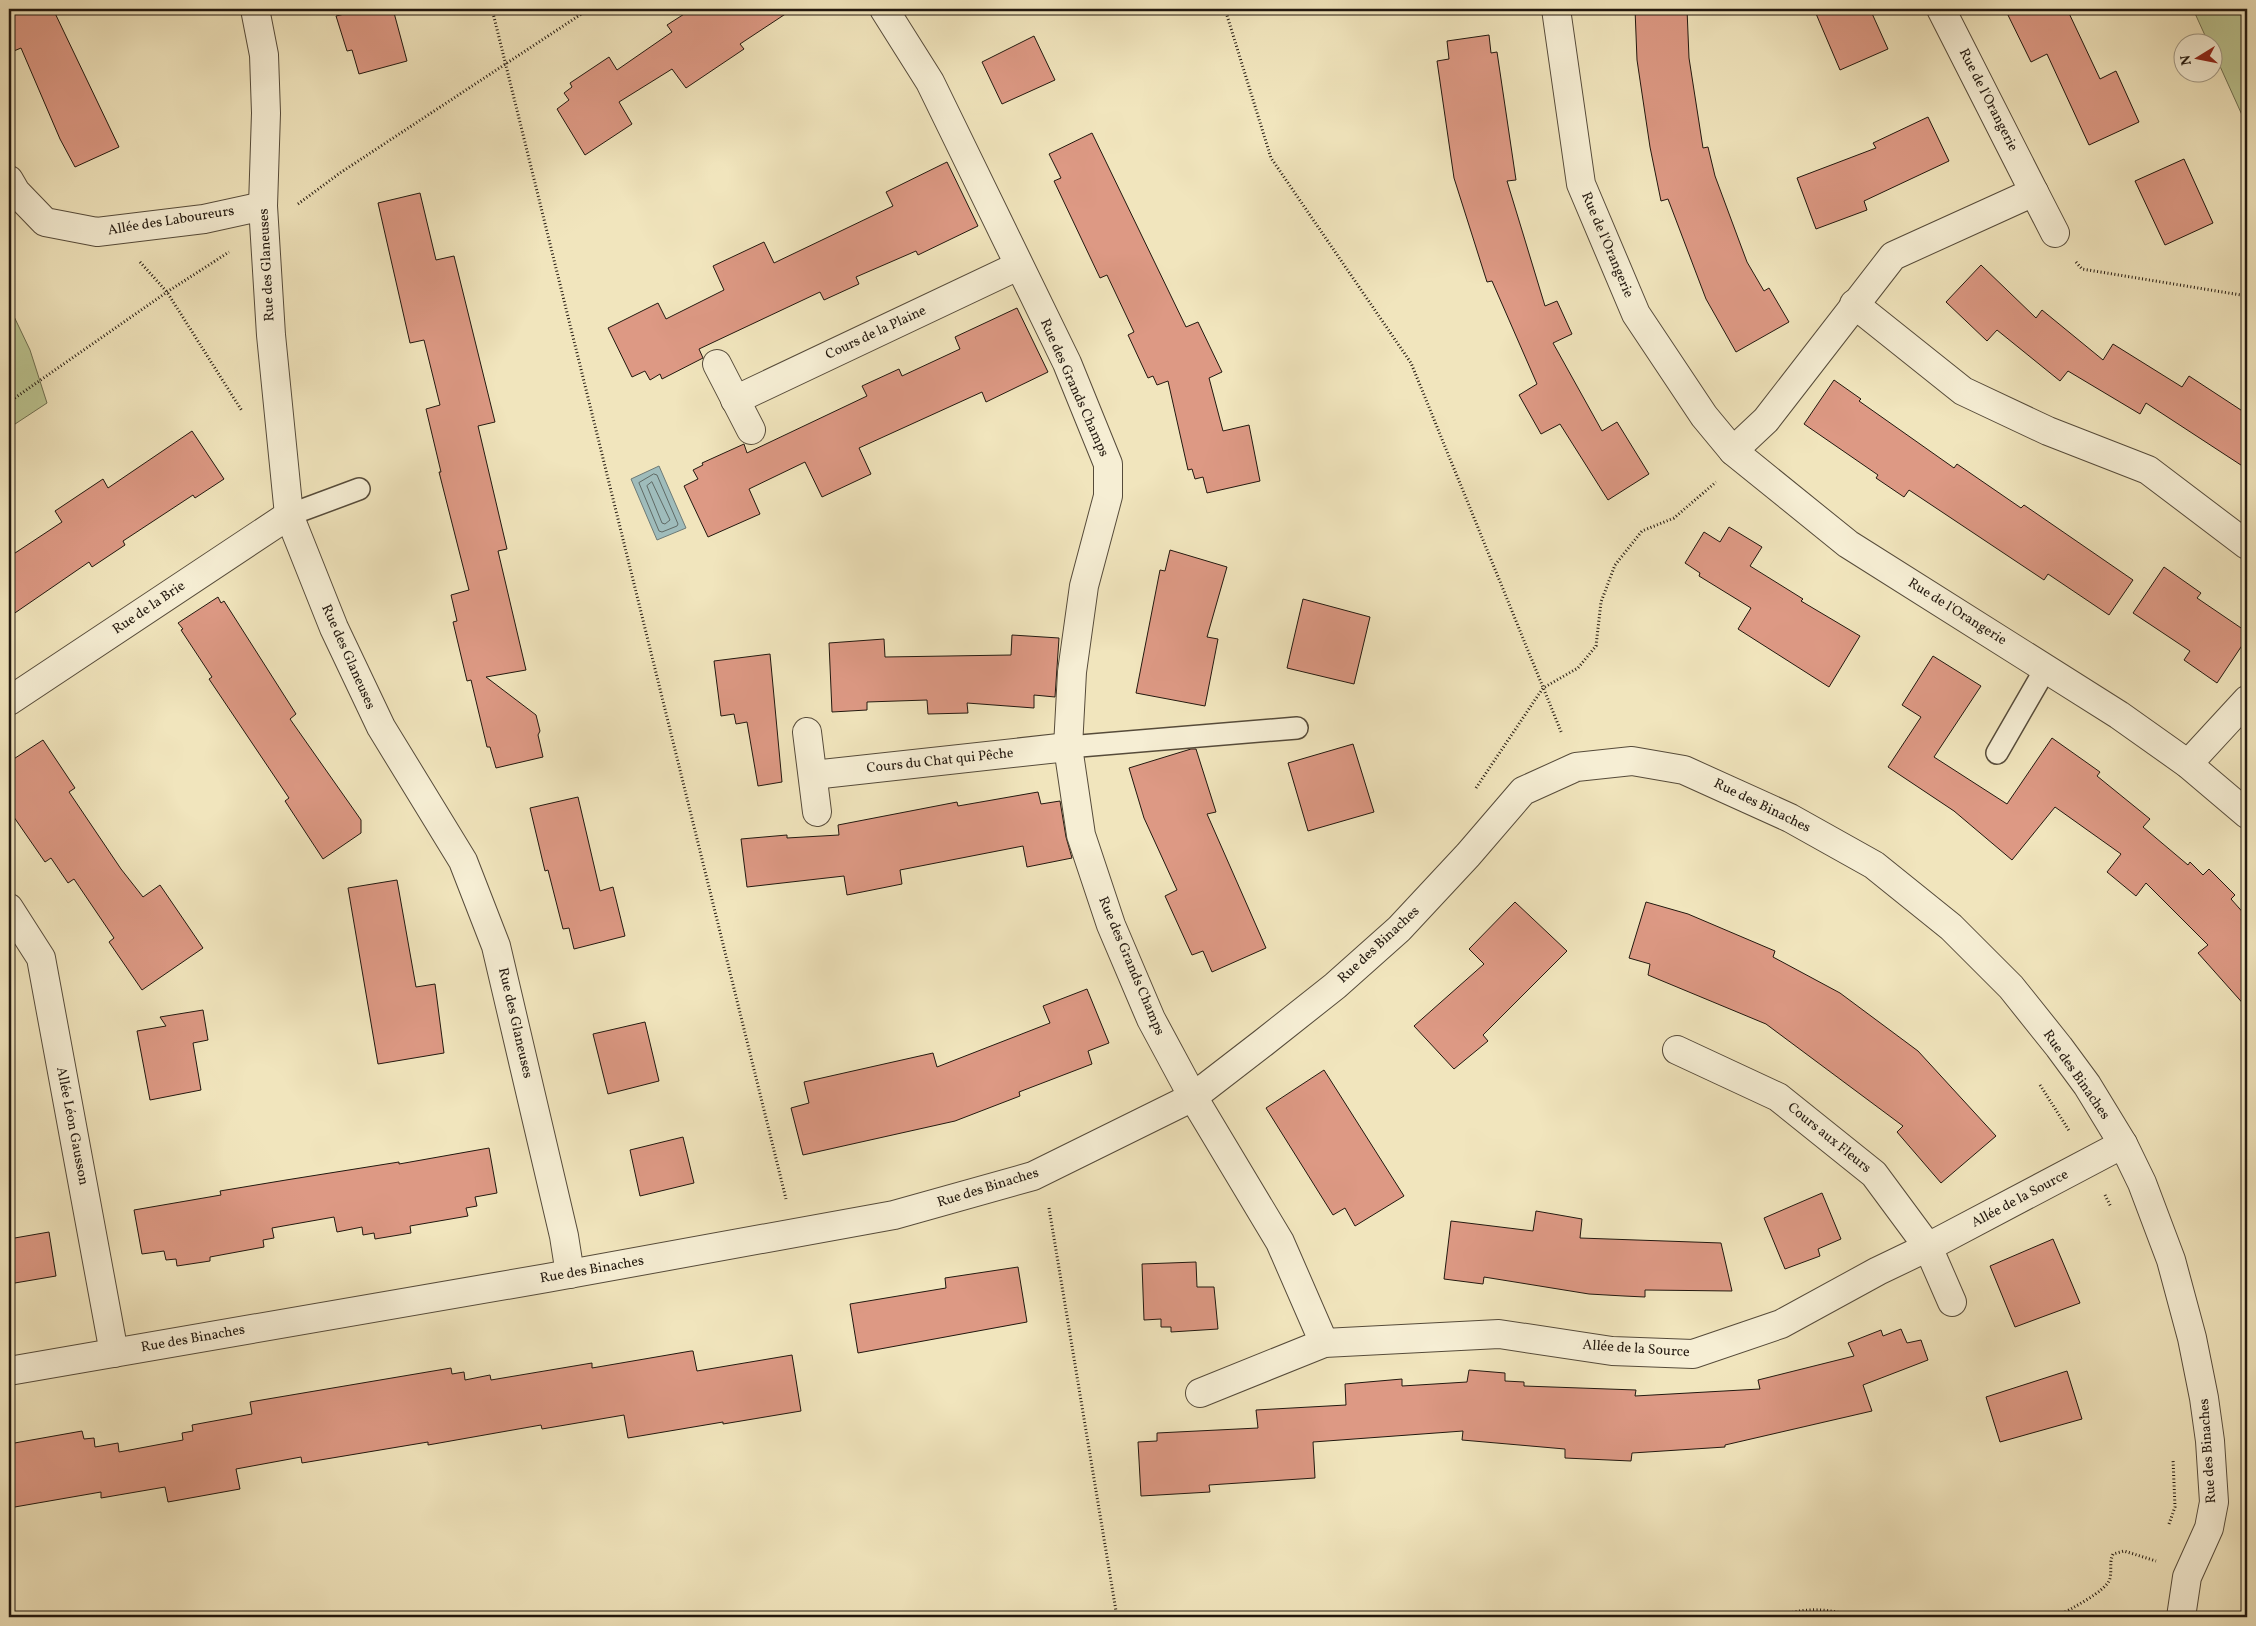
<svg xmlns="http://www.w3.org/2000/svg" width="2256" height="1626" viewBox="0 0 2256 1626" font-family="Vollkorn,serif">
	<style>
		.green { fill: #bbc490; stroke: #6e6e50 }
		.water { fill: #9fbcbb; stroke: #6d7a76 }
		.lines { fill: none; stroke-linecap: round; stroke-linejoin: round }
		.shore { stroke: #606a65; stroke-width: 1 }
		.building { fill: #dd9984; stroke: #22180f }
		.service-casing { stroke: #564b3a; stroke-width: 24 }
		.minor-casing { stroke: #564b3a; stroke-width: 30 }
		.path { stroke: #22180f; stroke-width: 3; stroke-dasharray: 1 2.5; stroke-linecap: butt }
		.service { stroke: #f6eed4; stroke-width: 21 }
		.minor { stroke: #f6eed4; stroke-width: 28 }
		.labels { text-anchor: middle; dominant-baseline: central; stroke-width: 4.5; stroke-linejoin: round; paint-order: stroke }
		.street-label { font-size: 14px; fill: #22180f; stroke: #f6eed4 }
	</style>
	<rect width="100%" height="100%" fill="#f1e5bd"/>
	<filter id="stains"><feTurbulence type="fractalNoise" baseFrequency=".004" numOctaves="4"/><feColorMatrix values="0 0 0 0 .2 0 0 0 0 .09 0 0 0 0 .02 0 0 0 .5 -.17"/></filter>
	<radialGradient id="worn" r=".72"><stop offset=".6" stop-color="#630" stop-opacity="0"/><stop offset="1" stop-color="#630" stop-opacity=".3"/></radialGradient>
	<g class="green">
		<polygon points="2193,9 2247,9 2247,126 2214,53 2214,42 2208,42"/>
		<polygon points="9,306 30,350 47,403 9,428"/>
	</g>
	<polygon class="water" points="659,466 686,528 657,540 631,479"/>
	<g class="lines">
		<g class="shore">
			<polygon points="654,474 657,475 678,524 677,526 662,532 659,531 639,483"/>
			<polygon points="652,482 670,520 665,524 662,523 647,486"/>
		</g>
	</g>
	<g class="building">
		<polygon points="9,9 53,9 119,147 75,167 60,139 21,48 9,53"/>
		<polygon points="366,9 393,9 407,61 359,74 352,50 347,51 336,16"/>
		<polygon points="692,9 793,9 740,44 744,49 686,88 672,69 619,102 632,124 585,155 557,109 569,100 564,93 572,87 570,83 609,57 617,70 672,32 667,25"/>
		<polygon points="1635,9 1687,9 1689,58 1703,148 1708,147 1715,176 1747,262 1764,291 1769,288 1789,322 1736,352 1706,299 1668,199 1661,201 1650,147 1637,60"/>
		<polygon points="1814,9 1870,9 1888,49 1840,70"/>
		<polygon points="2005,9 2067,9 2100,79 2116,71 2139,122 2089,145 2047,54 2031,62"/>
		<polygon points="1489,35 1491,53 1497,52 1516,180 1507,181 1545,306 1557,301 1572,334 1553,343 1602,431 1617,422 1649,474 1608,500 1560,424 1541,434 1519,395 1537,384 1492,281 1487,282 1454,178 1437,61 1449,59 1447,41"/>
		<polygon points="1034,36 1055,80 1002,104 982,62"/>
		<polygon points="1928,117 1949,161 1864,201 1867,210 1816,229 1797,178 1876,148 1873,143"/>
		<polygon points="1092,133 1186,327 1198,322 1222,372 1209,378 1223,431 1249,425 1260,481 1207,493 1203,477 1195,479 1192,469 1188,470 1168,381 1157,385 1153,376 1148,378 1128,335 1134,332 1107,275 1100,278 1054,181 1061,178 1049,154"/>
		<polygon points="2184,159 2213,223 2165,245 2135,181"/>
		<polygon points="947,162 978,226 918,255 916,251 856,277 859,284 824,300 820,292 699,349 703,358 662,379 660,374 650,380 645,371 632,377 608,328 658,303 666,319 724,290 713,266 764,242 774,263 893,206 886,192"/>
		<polygon points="420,193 436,260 454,256 495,422 478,426 507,549 498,551 526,670 486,677 536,715 540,731 538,735 543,757 496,768 490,747 487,747 471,680 467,681 453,622 457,621 451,595 469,590 439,472 441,472 426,409 440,405 424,340 410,343 378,203"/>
		<polygon points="1981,265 2036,318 2042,310 2103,360 2113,344 2182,387 2189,376 2247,414 2247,469 2146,403 2140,414 2068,371 2060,381 1997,330 1987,341 1946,302"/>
		<polygon points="1017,308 1048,372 986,402 982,392 859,448 871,474 822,497 805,462 749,489 760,514 708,537 684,486 698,479 693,470 703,465 702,463 744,444 747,453 867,396 862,386 899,369 902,376 960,349 955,337"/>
		<polygon points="1834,380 1861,399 1859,401 1954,468 1957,464 2021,508 2024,505 2133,580 2109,615 2048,574 2044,580 1909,490 1904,497 1876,478 1878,475 1804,424"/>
		<polygon points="192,431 224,479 195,498 193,495 123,541 125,545 92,567 89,562 9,617 9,557 62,522 55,511 103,479 108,488"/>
		<polygon points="1729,527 1762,547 1750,566 1803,599 1801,601 1860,636 1829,687 1738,629 1751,608 1699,576 1700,573 1685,563 1704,532 1720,542"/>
		<polygon points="1170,550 1227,567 1207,637 1218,639 1205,706 1136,693 1160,570 1165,571"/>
		<polygon points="2164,567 2201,593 2197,598 2247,632 2247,638 2217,683 2184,660 2190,651 2133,613"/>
		<polygon points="218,597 221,603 224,601 296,714 290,719 361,820 361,833 323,859 285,801 289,798 209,679 212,677 181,630 183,629 178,623"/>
		<polygon points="1303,599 1370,617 1354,684 1287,668"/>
		<polygon points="1012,635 1059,638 1055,697 1034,695 1034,708 967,703 968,713 928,714 927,700 867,702 867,710 832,712 829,643 884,639 885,657 1011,655"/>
		<polygon points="770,654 782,782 758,786 747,722 736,724 734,714 721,716 714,661"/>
		<polygon points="1933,656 1981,686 1934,757 2007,804 2052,738 2100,772 2097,776 2150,819 2143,827 2188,865 2190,862 2203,875 2209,869 2235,895 2231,899 2247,917 2247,1008 2198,953 2208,945 2146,883 2136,896 2107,872 2121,854 2055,807 2012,860 1954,811 1888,767 1921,717 1902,705"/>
		<polygon points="43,740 75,788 69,792 121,869 143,897 160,885 203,948 142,990 109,942 114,938 74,879 68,883 51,858 45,862 9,810 9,762"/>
		<polygon points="1353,744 1374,812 1308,831 1288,763"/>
		<polygon points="1191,749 1196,749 1216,812 1207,814 1266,948 1212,972 1203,951 1192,955 1165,896 1177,890 1144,818 1129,768"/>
		<polygon points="1038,792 1041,804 1060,801 1066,837 1072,858 1027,867 1023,846 900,870 902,884 847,895 844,876 747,887 741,839 787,835 787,838 839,835 838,825 957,802 958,806"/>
		<polygon points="578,797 600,891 613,887 625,936 574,949 569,928 563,929 548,870 545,871 530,808"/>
		<polygon points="397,880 416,987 435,984 444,1053 378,1064 348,888"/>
		<polygon points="1515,902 1567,951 1483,1035 1488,1041 1454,1069 1414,1026 1484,964 1469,949"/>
		<polygon points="1646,902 1688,914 1775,951 1773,957 1840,993 1918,1051 1996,1136 1941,1183 1897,1132 1903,1126 1766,1024 1648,975 1650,964 1629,958"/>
		<polygon points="1087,989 1109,1043 1088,1051 1092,1064 1019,1092 1020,1096 955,1121 803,1155 791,1108 809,1103 804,1082 933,1053 937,1067 1050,1023 1043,1006"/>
		<polygon points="203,1010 208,1040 193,1043 201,1090 150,1100 137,1031 166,1026 160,1017"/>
		<polygon points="645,1022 659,1081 608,1094 593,1034"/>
		<polygon points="1324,1070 1404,1196 1355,1226 1345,1208 1333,1215 1266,1108"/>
		<polygon points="683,1137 694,1183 640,1196 630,1150"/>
		<polygon points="489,1148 497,1193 475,1197 477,1206 466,1208 468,1216 410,1226 411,1233 375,1239 374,1233 363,1235 362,1227 337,1232 334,1217 272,1228 274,1238 263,1240 264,1247 210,1257 210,1261 177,1266 176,1259 166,1260 164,1251 142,1254 134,1210 221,1195 220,1191 286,1180 399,1162 399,1164"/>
		<polygon points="1822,1193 1841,1239 1818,1249 1820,1256 1785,1269 1764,1218"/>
		<polygon points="1536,1211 1582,1219 1580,1238 1721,1243 1732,1291 1645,1290 1645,1297 1624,1296 1589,1294 1484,1277 1483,1284 1444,1279 1451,1221 1533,1231"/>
		<polygon points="49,1232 56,1276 9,1284 9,1239"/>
		<polygon points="2053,1239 2080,1303 2015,1327 1990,1266"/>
		<polygon points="1196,1262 1197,1287 1214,1287 1218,1329 1171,1332 1171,1327 1161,1327 1161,1319 1144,1320 1142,1264"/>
		<polygon points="1018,1267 1027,1322 858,1353 850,1304 946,1288 945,1278"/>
		<polygon points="1901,1329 1907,1343 1921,1340 1928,1360 1863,1385 1872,1411 1725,1445 1725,1447 1632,1453 1631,1461 1565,1458 1565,1449 1462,1440 1463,1431 1313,1442 1315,1478 1209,1485 1210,1492 1141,1496 1138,1442 1157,1441 1157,1433 1258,1428 1256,1410 1346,1405 1345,1384 1402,1379 1402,1386 1467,1382 1469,1370 1505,1373 1505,1381 1524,1382 1524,1386 1636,1390 1635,1396 1760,1389 1758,1380 1854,1356 1848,1343 1881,1330 1883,1336"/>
		<polygon points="691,1351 693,1351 697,1371 792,1355 801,1411 723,1424 723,1422 628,1438 624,1415 542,1429 541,1425 428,1445 428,1442 302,1463 301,1457 236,1469 240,1489 168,1502 165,1487 101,1498 101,1492 9,1508 9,1444 82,1431 84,1439 94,1438 95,1447 118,1443 119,1452 183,1440 182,1433 193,1431 192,1425 252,1414 250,1402 451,1368 452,1374 464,1372 465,1380 490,1375 491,1380 592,1363 592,1368"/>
		<polygon points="2067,1371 2082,1419 2000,1442 1986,1397"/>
	</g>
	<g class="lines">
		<defs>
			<g id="service">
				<polyline points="289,515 359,489"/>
				<polyline points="1068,747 1297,728"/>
				<polyline points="1997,753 2046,668"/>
			</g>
			<g id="minor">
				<polyline points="255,9 264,55 266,113 263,206 271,335 289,515 334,628 381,727 463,861 496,946 564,1236 570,1274"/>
				<polyline points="884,9 930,82 1067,363 1108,464 1108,496 1084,586 1072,672 1068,747 1081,835 1111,925 1151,1019 1193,1097 1280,1242 1324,1343"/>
				<polyline points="1556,9 1581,184 1636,314 1704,416 1733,451 1848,544 2119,715 2188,764 2247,814"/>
				<polyline points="9,180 16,192 45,222 97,232 204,219 263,206"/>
				<polyline points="2034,192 2055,233"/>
				<polyline points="1854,304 1963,391 2048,431 2148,470 2247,545"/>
				<polyline points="717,364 751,430"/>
				<polyline points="735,400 1018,266"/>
				<polyline points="1733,451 1766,420 1893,256 2034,192 1941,9"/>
				<polyline points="9,701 289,515"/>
				<polyline points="807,732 817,812"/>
				<polyline points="2188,764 2247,700"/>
				<polyline points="813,775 1068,747"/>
				<polyline points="9,908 41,958 114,1353"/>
				<polyline points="1677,1050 1778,1097 1874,1174 1928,1247 1952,1302"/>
				<polyline points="9,1371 547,1278 894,1215 1033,1176 1193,1097 1263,1043 1335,986 1399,929 1468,855 1523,791 1576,767 1632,761 1684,770 1790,818 1874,865 1951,927 2011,987 2059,1047 2087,1085 2123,1144 2142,1183 2171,1260 2192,1338 2204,1398 2210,1441 2214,1502 2209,1528 2187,1577 2181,1617"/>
				<polyline points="1200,1393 1324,1343 1499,1334 1612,1351 1693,1354 1781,1324 1878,1271 1928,1247 2123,1144"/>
			</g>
		</defs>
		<use href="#service" class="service-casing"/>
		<use href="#minor" class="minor-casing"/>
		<g class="path">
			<polyline points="492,9 786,1199"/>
			<polyline points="1225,9 1271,158 1411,363 1562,734"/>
			<polyline points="298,204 340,173 589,9"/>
			<polyline points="140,262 167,292 242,411"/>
			<polyline points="2076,262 2082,269 2247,296"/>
			<polyline points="9,402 167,292 229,252"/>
			<polyline points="1476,788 1543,688 1578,668 1596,646 1601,602 1615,565 1642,531 1674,518 1716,482"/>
			<polyline points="2040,1085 2070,1132"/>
			<polyline points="2105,1195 2111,1207"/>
			<polyline points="1049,1208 1117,1617"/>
			<polyline points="2169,1524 2175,1507 2173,1459"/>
			<path d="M1779,1617C1805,1606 1830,1609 1856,1617"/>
			<path d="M2056,1617C2068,1610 2108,1591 2110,1578C2112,1569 2109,1563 2113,1554L2124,1551L2156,1561"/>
		</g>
		<use href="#service" class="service"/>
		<use href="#minor" class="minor"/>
	</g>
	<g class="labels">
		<g class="street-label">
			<text transform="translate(1988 100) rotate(63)">Rue de l'Orangerie</text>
			<text transform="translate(171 221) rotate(-9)">Allée des Laboureurs</text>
			<text transform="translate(1607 245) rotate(67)">Rue de l'Orangerie</text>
			<text transform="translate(267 265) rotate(-93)">Rue des Glaneuses</text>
			<text transform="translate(876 333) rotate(-25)">Cours de la Plaine</text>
			<text transform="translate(1074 388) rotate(66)">Rue des Grands Champs</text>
			<text transform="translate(149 608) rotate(-34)">Rue de la Brie</text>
			<text transform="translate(1957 612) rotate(32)">Rue de l'Orangerie</text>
			<text transform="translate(348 657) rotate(66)">Rue des Glaneuses</text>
			<text transform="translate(940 761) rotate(-6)">Cours du Chat qui Pêche</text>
			<text transform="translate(1762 806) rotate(26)">Rue des Binaches</text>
			<text transform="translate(1379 945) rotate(-43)">Rue des Binaches</text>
			<text transform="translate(1131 966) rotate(67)">Rue des Grands Champs</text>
			<text transform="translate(515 1023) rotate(77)">Rue des Glaneuses</text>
			<text transform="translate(2076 1075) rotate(55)">Rue des Binaches</text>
			<text transform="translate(72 1126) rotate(79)">Allée Léon Gausson</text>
			<text transform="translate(1829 1138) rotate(39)">Cours aux Fleurs</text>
			<text transform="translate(988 1188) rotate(-17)">Rue des Binaches</text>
			<text transform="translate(2020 1199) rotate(-28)">Allée de la Source</text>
			<text transform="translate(592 1270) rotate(-10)">Rue des Binaches</text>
			<text transform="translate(193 1339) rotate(-10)">Rue des Binaches</text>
			<text transform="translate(1636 1349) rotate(4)">Allée de la Source</text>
			<text transform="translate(2208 1451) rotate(-94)">Rue des Binaches</text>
		</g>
	</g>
	<rect width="2256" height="1626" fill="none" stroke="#f1e5bd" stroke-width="30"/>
	<rect x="10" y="10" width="2236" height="1606" fill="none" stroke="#22180f" stroke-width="2.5"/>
	<rect x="15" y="15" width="2226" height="1596" fill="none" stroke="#22180f"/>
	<g transform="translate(2198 58) rotate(260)"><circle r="24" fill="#f6eed4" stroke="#a19885"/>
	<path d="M0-4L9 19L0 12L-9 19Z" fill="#8f2418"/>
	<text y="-8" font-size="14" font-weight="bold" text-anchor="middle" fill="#22180f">N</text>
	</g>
	<rect width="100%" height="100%" filter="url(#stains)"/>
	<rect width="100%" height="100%" fill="url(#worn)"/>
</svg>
